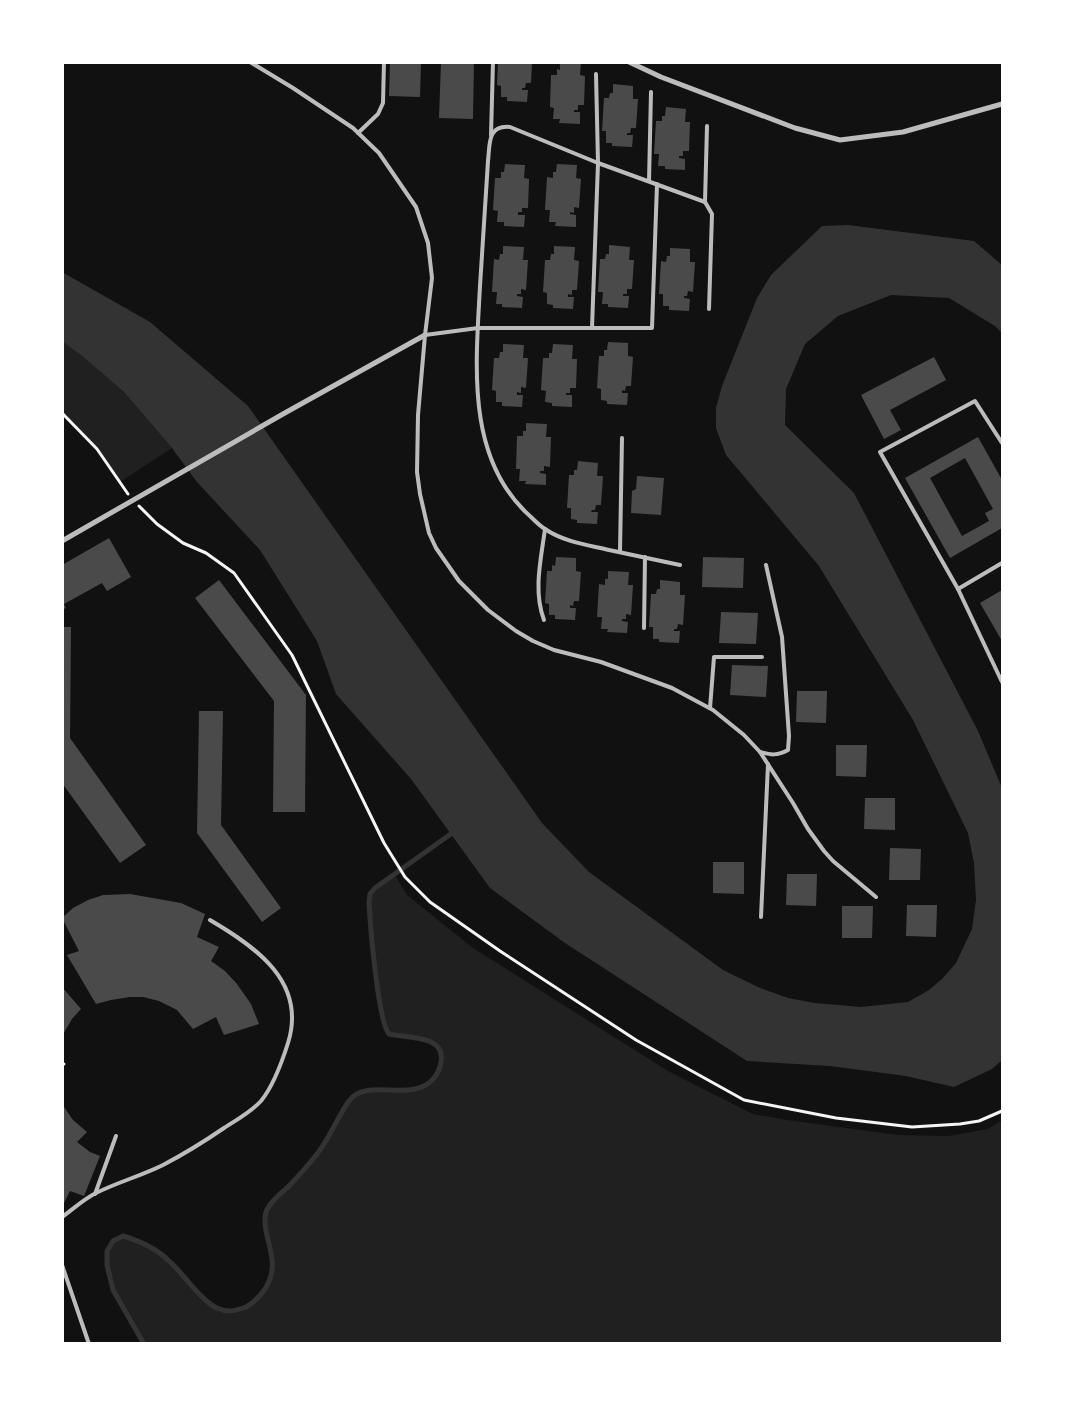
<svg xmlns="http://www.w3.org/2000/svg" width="1065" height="1406" viewBox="0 0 1065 1406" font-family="Mulish,sans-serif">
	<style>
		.green { fill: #202020 }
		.water { fill: #333 }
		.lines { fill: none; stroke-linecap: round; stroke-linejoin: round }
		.stream { stroke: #333; stroke-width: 5 }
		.building { fill: #4a4a4a; fill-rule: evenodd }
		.path { stroke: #f5f5f5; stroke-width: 3 }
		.service { stroke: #bcbcbc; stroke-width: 4 }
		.minor { stroke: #bcbcbc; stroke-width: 5 }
	</style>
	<rect width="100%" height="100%" fill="#111"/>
	<g class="green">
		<polygon points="63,342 82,356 124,392 172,448 120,482 97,449 63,413"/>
		<path d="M394,874L407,895L473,948L668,1071L753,1114L787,1120L898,1135L948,1136L988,1129L1002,1120V1343H144L113,1290L107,1265V1251L113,1241L123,1236L144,1243L168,1260L214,1307L231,1312L255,1301L263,1291L273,1269L265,1224L266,1213L273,1201L307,1168L324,1145L348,1102L352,1098L362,1092L419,1089L433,1079L440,1067L441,1052L432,1042L389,1034C378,1022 370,923 369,902C371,888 383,882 394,874Z"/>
	</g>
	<polygon class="water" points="848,225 974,241 1002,265 1002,333 995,326 949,298 891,295 838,316 805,344 786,389 785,425 854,493 978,731 1002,788 1002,1060 992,1069 954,1087 906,1076 830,1066 747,1061 565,943 490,888 411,779 336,694 317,641 260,550 197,482 172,448 124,392 82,356 63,342 62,272 150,322 248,406 542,823 589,872 723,970 760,988 788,998 815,1003 861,1007 908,1002 929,990 942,979 956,963 972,929 976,900 974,863 968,833 913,720 819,566 726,455 716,428 716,408 722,386 757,298 771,275 822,226"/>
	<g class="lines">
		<path class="stream" d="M144,1344L113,1290L107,1265V1251L113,1241L123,1236C140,1241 156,1248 169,1261C182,1272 202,1302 217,1308C228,1313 235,1311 246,1307C254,1303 260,1296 265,1289C278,1268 271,1254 266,1231C265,1225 264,1218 266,1212C270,1202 280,1194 288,1187C301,1173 314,1160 324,1144C333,1130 339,1115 349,1101C366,1077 413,1103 433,1079C437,1075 440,1068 441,1062C446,1035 407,1038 389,1034C378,1022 370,923 369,902L370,894L375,888L455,831"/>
	</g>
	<g class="building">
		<polygon points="390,62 421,62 420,97 389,96"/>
		<polygon points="441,62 474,62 473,119 439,118"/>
		<polygon points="498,62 532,62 531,83 526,83 525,88 522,88 522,90 528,90 527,102 507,101 507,97 501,97 501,86 497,85"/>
		<polygon points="560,62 581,62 580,75 585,76 584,105 578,105 578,110 574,110 574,112 580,112 580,124 559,123 560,119 553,119 554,108 550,107 551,75 557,75 557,69 560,70"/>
		<polygon points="613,84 633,86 633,99 638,99 636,128 631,128 630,133 627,133 627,135 633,135 632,147 612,146 612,143 606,143 606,131 602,131 604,98 609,98 610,93 613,93"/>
		<polygon points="666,107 686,109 685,122 690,122 689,151 683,151 683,156 679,156 679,158 685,159 685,170 665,169 665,166 658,166 659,154 654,154 656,121 662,121 662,116 665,116"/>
		<polygon points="505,164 525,165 524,178 529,179 528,208 522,208 522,212 518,212 518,215 525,215 524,227 504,226 504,222 497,222 498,211 493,210 495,178 501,178 501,172 504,172"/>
		<polygon points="557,164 577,165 576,178 581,179 579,208 574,207 574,213 570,212 570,214 576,215 576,227 555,226 556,222 549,222 550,210 545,210 547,177 553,178 553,172 556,172"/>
		<polygon points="609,245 630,247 629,260 634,260 632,289 627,289 627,294 623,294 623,296 629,296 628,308 608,307 608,304 602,304 603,292 598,292 600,259 605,259 606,254 609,254"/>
		<polygon points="503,246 524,247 523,260 528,260 526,290 521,289 521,294 517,294 517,296 523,297 522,308 502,307 502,304 496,304 497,292 492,292 494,259 499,260 500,254 503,254"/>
		<polygon points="554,246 575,247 574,260 579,261 577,290 572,290 572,295 568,294 568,297 574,297 573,309 553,308 553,305 547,304 547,293 543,292 545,260 550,260 551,254 554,254"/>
		<polygon points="670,248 690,249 690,262 695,262 693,292 688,291 687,296 684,296 684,298 690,299 689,311 669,310 669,306 663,306 663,294 659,294 661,261 666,262 667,256 670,256"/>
		<polygon points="608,342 628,343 628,356 633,357 631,386 626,386 625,391 622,390 622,393 628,393 627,405 607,404 607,401 601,400 601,389 597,388 599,356 604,356 604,350 607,350"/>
		<polygon points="503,344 524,345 523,358 528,358 526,388 521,387 521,393 517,392 517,395 523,395 522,407 502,406 502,402 496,402 496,391 492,390 494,358 499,358 500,352 503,352"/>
		<polygon points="553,344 573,345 572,359 577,359 576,388 570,388 570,393 566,393 566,395 572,395 572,407 552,406 552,403 545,402 546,391 541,390 543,358 549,358 549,353 552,353"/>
		<polygon points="934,357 946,380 890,410 901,430 884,439 861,395"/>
		<polygon points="526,423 547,424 546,437 551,437 550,467 544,466 544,471 540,471 540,473 546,474 546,485 525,484 526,481 519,481 520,469 516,469 517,436 523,436 523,431 526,431"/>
		<path d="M978,437L1002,480L1001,504L1002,528L950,558L905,478ZM965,458L993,509L985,513L989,521L962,536L930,478Z"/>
		<polygon points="578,461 598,463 597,476 603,476 601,505 596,505 595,510 592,510 591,512 598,512 597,524 577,523 577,520 571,519 571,508 567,508 569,475 574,475 574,470 577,470"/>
		<polygon points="637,476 664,478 661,515 631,513 632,491 636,489"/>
		<polygon points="109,538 131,577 107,591 102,583 64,604 66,608 62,610 62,565"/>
		<polygon points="556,557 576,558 576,571 581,572 579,601 574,601 573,606 570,605 570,608 576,608 575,620 555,619 555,615 549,615 549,604 545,603 547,571 552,571 552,565 555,566"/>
		<polygon points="703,557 744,558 743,588 702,587"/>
		<polygon points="608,571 629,572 628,585 633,585 631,615 626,614 626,619 622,619 622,621 628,622 627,633 607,632 608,629 601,629 602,617 597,617 599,584 605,585 605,579 608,579"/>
		<polygon points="219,580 306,695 305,812 273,812 274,701 195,598"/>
		<polygon points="660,580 680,582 680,595 685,595 683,625 678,624 677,629 674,629 674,631 680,631 679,643 659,642 659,639 653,639 653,627 649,627 651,594 656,594 657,589 660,589"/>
		<polygon points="1002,590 1002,641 980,603"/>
		<polygon points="721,612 758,613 756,644 719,643"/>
		<polygon points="62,627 71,627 70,738 146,845 120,863 62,783"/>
		<polygon points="732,665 768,666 766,697 730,695"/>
		<polygon points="797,691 827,691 826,723 796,722"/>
		<polygon points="199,711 223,711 221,825 281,908 262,922 197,833"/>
		<polygon points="836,745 867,745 866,777 836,776"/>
		<polygon points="865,798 895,798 895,830 864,829"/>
		<polygon points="890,848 921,849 920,880 889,880"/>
		<polygon points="713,862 744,862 744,894 713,893"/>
		<polygon points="787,874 817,874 816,906 786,905"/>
		<polygon points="130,894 181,903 205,914 197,937 219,947 211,961 225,971 237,984 251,1004 259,1024 224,1035 216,1017 193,1029 177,1010 159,1001 143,997 130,997 111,1000 96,1004 67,955 79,951 62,918 73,908 88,900 103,895"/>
		<polygon points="907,905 937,905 936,937 906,936"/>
		<polygon points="842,906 873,906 872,938 842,938"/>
		<polygon points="62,987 81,1009 72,1019 62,1036"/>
		<polygon points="62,1104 73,1120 87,1132 77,1142 90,1152 100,1156 84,1196 70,1191 62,1207"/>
	</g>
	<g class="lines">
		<g class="path">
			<polyline points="62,413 97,449 128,494"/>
			<polyline points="139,506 157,524 183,543 206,553 234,573 292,655 384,843 405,877 430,902 500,951 636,1040 744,1100 836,1118 912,1127 960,1124 979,1121 1002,1111"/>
			<polyline points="62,1064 64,1064"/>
		</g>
		<g class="service">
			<polyline points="250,62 293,88 353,128 379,153 416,207 428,243 432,278 425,335 418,415 417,472 420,494 429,533 436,548 459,581 488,610 516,631 533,641 554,650 601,662 672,688 713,710 744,735 760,752 793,803 808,829 824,851 833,861 876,897"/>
			<polyline points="707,126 705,202 712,214 709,309"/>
			<polyline points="358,133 378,114 383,103 384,62"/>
			<polyline points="491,135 493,62"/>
			<polyline points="649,181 651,92"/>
			<polyline points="592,328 598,163 596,74"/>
			<polyline points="425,335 478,328 652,328 657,184"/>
			<polyline points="1002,443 975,401 880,452 958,589 1002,563"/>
			<polyline points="620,552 622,438"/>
			<path d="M680,565C656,560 633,555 609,550C588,545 564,542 545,529C540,526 535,521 531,517C465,459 476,364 480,286C483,244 485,202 488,161C490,144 487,125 510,127L598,163L705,202"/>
			<polyline points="958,589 1002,682"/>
			<path d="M544,620C533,591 541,559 545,529"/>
			<polyline points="644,628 645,557"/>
			<polyline points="710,708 714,657 762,657"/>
			<path d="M760,752C771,755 777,756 788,750L789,736L782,637L766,565"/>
			<polyline points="761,917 768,764"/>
			<polyline points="95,1194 116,1136"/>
			<path d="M62,1217C73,1209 84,1199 96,1193C118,1182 141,1176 163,1165C184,1154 205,1141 224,1128C236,1120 251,1112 261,1101C274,1085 282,1062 288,1043C307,982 256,947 210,920"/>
			<polyline points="62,1265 89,1344"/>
		</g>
		<g class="minor">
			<polyline points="629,62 661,77 795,128 840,140 903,132 1002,104"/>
			<polyline points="62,541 283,414 425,335"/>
		</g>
	</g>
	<rect width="1065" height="1406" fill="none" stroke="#ffffff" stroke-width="128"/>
</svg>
